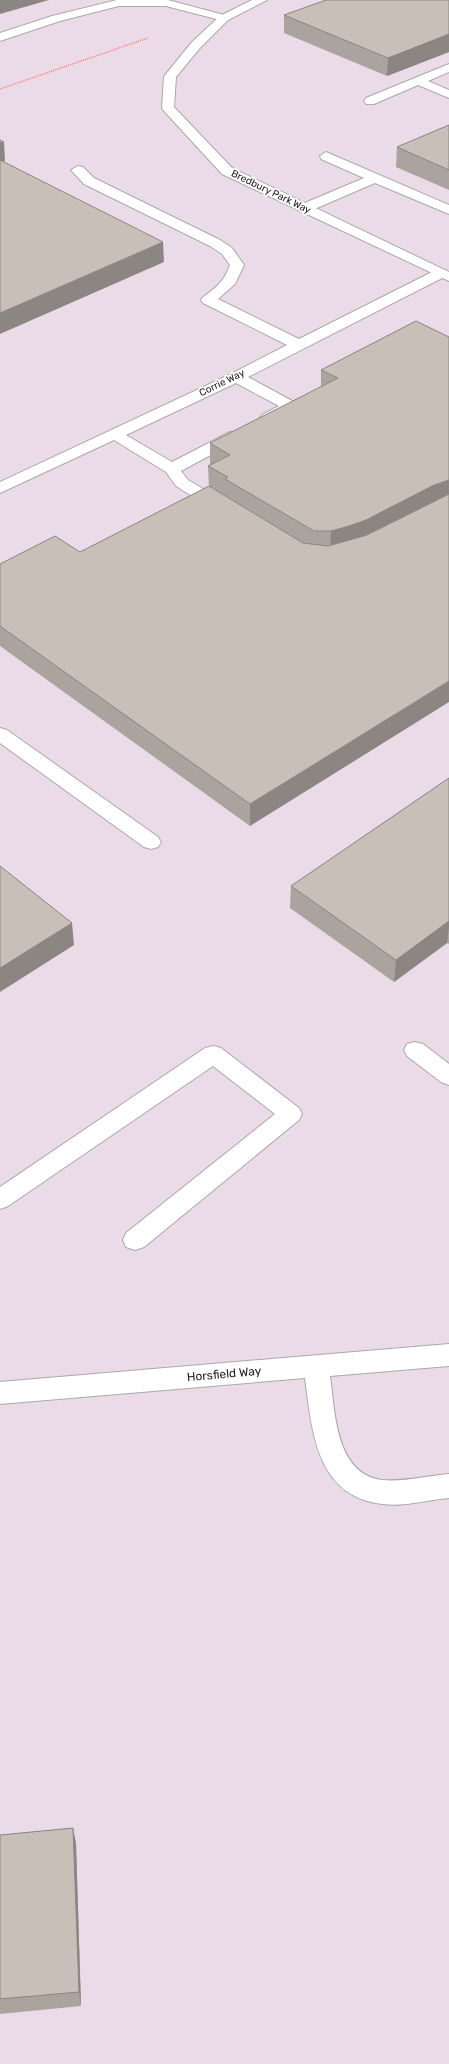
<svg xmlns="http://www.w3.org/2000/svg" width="449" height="2064" viewBox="0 0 449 2064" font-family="Rubik,sans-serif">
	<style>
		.industrial { fill: #ebdbe8 }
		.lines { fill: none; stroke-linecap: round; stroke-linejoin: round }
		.lane-casing { stroke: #a9a9a9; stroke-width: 2 }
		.street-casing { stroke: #a9a9a9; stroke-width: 2 }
		.path { stroke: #fa8072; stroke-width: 1.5; stroke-dasharray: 1 1; stroke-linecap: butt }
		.lane { fill: #fff; fill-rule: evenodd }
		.street { fill: #fff; fill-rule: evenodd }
		.wall { fill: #aba49e }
		.shaded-wall { fill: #8b8681 }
		.building { fill: #c7bfb8; stroke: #8b8681 }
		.labels { text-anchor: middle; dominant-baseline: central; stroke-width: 3.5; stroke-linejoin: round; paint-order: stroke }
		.far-street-label { font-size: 10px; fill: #222; stroke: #fff }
		.street-label { font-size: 12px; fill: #222; stroke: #fff }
	</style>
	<rect width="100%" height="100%" fill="#f2efe9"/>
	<rect class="industrial" x="0" y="0" width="449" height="2064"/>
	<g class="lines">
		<defs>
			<g id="lane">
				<polygon points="117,0 168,0 228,16 230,18 224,21 166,6 119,6 60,21 0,41 0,33 52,16"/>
				<polygon points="449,64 449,72 428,81 449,90 449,98 418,85 374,104 366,104 364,101 366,98"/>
				<polygon points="326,152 449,205 449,214 375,183 310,211 300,211 298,208 300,205 364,178 321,159 320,156"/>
				<path d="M78,166L83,167L94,178L220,240L232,248L244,265L235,284L218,299L299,339L436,270H446L448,273L446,276L248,377L296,403L299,406L296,409C286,415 274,424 262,421L260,418L262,415L279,406L236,383L126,435L172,462L230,432H242L244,435L242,438L181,471L188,480L229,504L231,508L229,512L223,513L217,512L176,486L166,472L114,440L0,493V482L231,374L287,345L203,303L201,300L203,297C216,288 225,280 230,265L222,254L210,246L84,184L71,170Z"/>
				<polygon points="0,728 7,730 158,837 161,842 158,847 151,849 144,847 0,743"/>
				<polygon points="415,1042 423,1044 449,1064 449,1085 441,1082 407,1056 404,1050 407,1044"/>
				<polygon points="213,1046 221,1048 299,1108 302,1114 299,1120 144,1247 135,1250 126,1247 123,1240 126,1233 275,1114 213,1066 8,1206 0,1209 0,1187 205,1048"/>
				<path d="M449,1344V1366L330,1376C335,1411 335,1474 382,1480C404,1482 427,1476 449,1474V1498C427,1500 404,1507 382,1504C316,1496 312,1431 305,1378L0,1404V1382Z"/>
			</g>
			<polygon id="street" points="252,0 267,0 228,20 200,48 176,77 174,107 232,168 449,272 449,281 222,174 164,111 162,108 164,77 166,74 192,42 220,16"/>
		</defs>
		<use href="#lane" class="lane-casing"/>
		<use href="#street" class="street-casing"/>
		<polyline class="path" points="0,89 148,38"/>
		<use href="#lane" class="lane"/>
		<use href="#street" class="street"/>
	</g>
	<g class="wall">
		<polygon points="449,0 449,52 387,76 284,33 284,15"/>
		<polygon points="449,125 449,190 396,167 397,147"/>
		<polygon points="416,321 250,826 0,646 0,564 80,552 209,487 208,466 210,465 210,443 321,387 321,370"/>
		<polygon points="449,778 449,944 447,943 394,982 290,908 291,886"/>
		<polygon points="73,1828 76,1844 81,2006 0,2014 0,1835"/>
	</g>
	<g class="shaded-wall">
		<polygon points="0,0 49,0 0,14"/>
		<polygon points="449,34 449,52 387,76 388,58"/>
		<polygon points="4,142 5,161 0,163 0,143"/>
		<polygon points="163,242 164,262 0,334 0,313"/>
		<polygon points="449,480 449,496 330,552 331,531 434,485"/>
		<polygon points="449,681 449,702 250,826 250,804"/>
		<polygon points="449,921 449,927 447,943 394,982 396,960"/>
		<polygon points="72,923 74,945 0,992 0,968"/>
		<polygon points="73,1828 76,1844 81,2006 79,1992"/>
	</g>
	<g class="building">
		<polygon points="326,0 449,0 449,34 388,58 284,15"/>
		<polygon points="449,125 449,170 397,147"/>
		<polygon points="0,140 4,142 0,143"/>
		<polygon points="0,160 163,242 0,313"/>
		<polygon points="416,321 449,337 449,480 434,485 366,520 349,526 331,531 314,531 225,479 228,477 208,466 230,455 210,443 338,378 321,370"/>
		<polygon points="209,486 303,543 328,546 367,535 449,494 449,681 250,804 0,626 0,564 55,536 80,552"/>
		<polygon points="449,778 449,921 396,960 291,886"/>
		<polygon points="0,866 72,923 0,968"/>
		<polygon points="73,1828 79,1992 0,1999 0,1835"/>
	</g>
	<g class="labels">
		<g class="far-street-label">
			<text transform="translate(271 192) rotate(26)">Bredbury Park Way</text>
			<text transform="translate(222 383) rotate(-26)">Corrie Way</text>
		</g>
		<g class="street-label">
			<text transform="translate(224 1374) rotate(-5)">Horsfield Way</text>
		</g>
	</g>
</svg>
